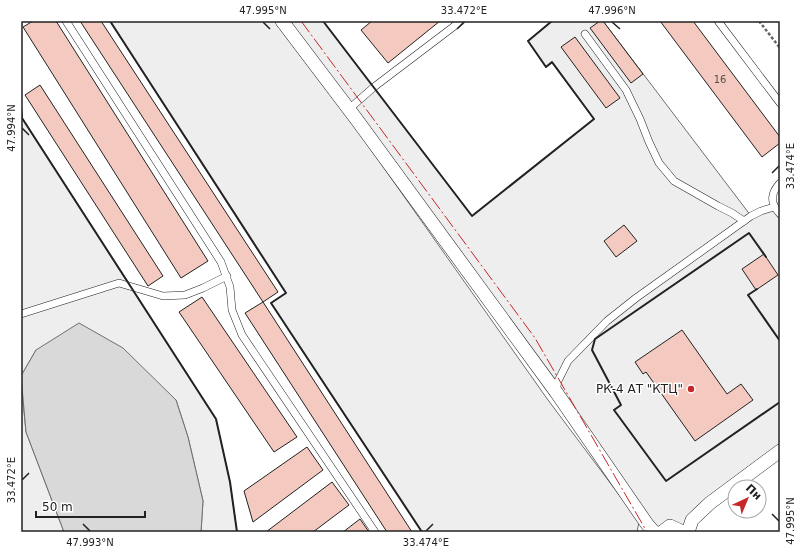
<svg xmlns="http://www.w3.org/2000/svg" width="801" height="553" viewBox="0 0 801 553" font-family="'DejaVu Sans',sans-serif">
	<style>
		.green { fill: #eee; stroke: #6f6f6f }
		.water { fill: #d9d9d9; stroke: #6f6f6f }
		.building { fill: #f3c9c0; stroke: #222 }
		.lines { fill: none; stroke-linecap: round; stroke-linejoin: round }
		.lane-casing { stroke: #222; stroke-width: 8 }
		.street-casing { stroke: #222; stroke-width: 14 }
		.path { stroke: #646464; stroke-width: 2.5; stroke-dasharray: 3 2; stroke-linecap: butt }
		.lane { stroke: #fff; stroke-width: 7 }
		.street { stroke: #fff; stroke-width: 13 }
		.wall { stroke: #222; stroke-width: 2 }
		.power { stroke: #c62828; stroke-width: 1; stroke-dasharray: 14 3 2 3; stroke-linecap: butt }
		.ticks { fill: none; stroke: #222; stroke-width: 1.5 }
		.poi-dot { fill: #c62828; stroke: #fff; stroke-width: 1.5 }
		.labels { text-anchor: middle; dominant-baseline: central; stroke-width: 3; stroke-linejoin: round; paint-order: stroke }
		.number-label { font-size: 10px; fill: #564c4a }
		.poi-label { font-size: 12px; fill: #222; stroke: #fff; text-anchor: end }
		.neatline { fill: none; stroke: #222; stroke-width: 1.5 }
		.ticks-label { font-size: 10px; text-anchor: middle; fill: #222 }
	</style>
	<rect width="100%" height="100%" fill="#fff"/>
	<g class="green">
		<polygon points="110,21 280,21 548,400 626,504 639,522 637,532 422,532 271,303 286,293"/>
		<polygon points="282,21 323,21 472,216 594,119 552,63 546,67 528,41 552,21 603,21 751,216 774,207 780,214 780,451 710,503 688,532 654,532"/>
		<polygon points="21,107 22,118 216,419 230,482 237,532 201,532 203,501 188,437 176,400 36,350 21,376"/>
		<polygon points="21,381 26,432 64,532 21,532"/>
	</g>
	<polygon class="water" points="79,323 123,348 176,400 188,437 203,501 201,532 64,532 26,432 21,376 36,350"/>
	<g class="building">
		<polygon points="33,21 56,21 208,261 181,278 23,27"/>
		<polygon points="80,21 101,21 278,292 263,302"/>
		<polygon points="372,21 440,21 388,63 361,30"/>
		<polygon points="600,21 603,21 643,74 631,83 590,28"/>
		<polygon points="660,21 693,21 780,137 780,143 762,157"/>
		<polygon points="575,37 620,98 606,108 561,47"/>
		<polygon points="40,85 163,276 148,286 25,95"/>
		<polygon points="624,225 637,241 616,257 604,241"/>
		<polygon points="764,254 778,275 756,290 742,269"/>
		<polygon points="202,297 297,437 274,452 179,312"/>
		<polygon points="263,302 412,532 387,532 245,313"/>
		<polygon points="682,330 727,394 741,384 753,400 695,441 646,372 643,374 635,362"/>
		<polygon points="307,447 323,470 253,522 244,491"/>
		<polygon points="332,482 349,505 313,532 266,532"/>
		<polygon points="360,519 369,532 343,532"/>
	</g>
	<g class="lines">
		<defs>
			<g id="lane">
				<polyline points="66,21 221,262 230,287 232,310 242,335 375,532"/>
				<polyline points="718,21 780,103"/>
				<polyline points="585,34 626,90 640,119 649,142 659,163 674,181 718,206 732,213 744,221"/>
				<polyline points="349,109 374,87 461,21"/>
				<path d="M780,183C770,194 770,203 780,214"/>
				<polyline points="21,314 119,283 163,296 185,295 203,288 227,276"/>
				<polyline points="556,391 558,381 568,361 607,321 636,298 751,216 761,211 774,207"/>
			</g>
			<g id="street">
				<polyline points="282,21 357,120 556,392 647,524 654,532"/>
				<polyline points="662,532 670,526 683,532"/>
				<polyline points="688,532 692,520 710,503 780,451"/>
			</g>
		</defs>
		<use href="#lane" class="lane-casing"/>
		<use href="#street" class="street-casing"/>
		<polyline class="path" points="759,21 780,48"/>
		<use href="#lane" class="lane"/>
		<use href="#street" class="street"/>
		<g class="wall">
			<polyline points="110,21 286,293 271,303 422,532"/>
			<polyline points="323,21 472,216 594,119 552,62 546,67 528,41 552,21"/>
			<polyline points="21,107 22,118 216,419 230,482 237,532"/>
			<polyline points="766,257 749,233 595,339 592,350 621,405 614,410 666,481 780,402"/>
			<polyline points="757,289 748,295 780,341"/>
		</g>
		<polyline class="power" points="301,21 535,338 647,532"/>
	</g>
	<path class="ticks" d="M263,22L270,29M612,22L620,29M457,29L464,22M22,128L29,135M772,173L779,166M22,480L29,473M772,514L779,521M83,524L90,531M426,531L433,524"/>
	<circle class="poi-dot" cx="691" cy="389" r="4"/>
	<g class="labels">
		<g class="number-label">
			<text x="720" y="79">16</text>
		</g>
		<g class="poi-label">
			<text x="683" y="389">РК-4 АТ "КТЦ"</text>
		</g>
	</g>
	<rect width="801" height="553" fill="none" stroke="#ffffff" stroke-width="44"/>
	<g transform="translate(747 499) rotate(44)"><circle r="19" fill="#ffffff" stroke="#a7a7a7"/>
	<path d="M0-3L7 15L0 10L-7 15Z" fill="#c62828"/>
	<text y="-6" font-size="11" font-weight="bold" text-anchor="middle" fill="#222222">Пн</text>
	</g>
	<path d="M36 511v6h109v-6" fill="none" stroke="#222222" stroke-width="2"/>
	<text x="42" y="511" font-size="12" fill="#222222" stroke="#ffffff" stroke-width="3" paint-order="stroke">50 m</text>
	<rect x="22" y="22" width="757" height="509" class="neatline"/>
	<g class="ticks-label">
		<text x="263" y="14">47.995°N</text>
		<text x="464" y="14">33.472°E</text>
		<text x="612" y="14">47.996°N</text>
		<text transform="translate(11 128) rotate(-90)" y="4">47.994°N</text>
		<text transform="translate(790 166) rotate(-90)" y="4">33.474°E</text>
		<text transform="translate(11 480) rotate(-90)" y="4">33.472°E</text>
		<text transform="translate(790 521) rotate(-90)" y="4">47.995°N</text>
		<text x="90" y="546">47.993°N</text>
		<text x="426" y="546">33.474°E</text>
	</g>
</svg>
